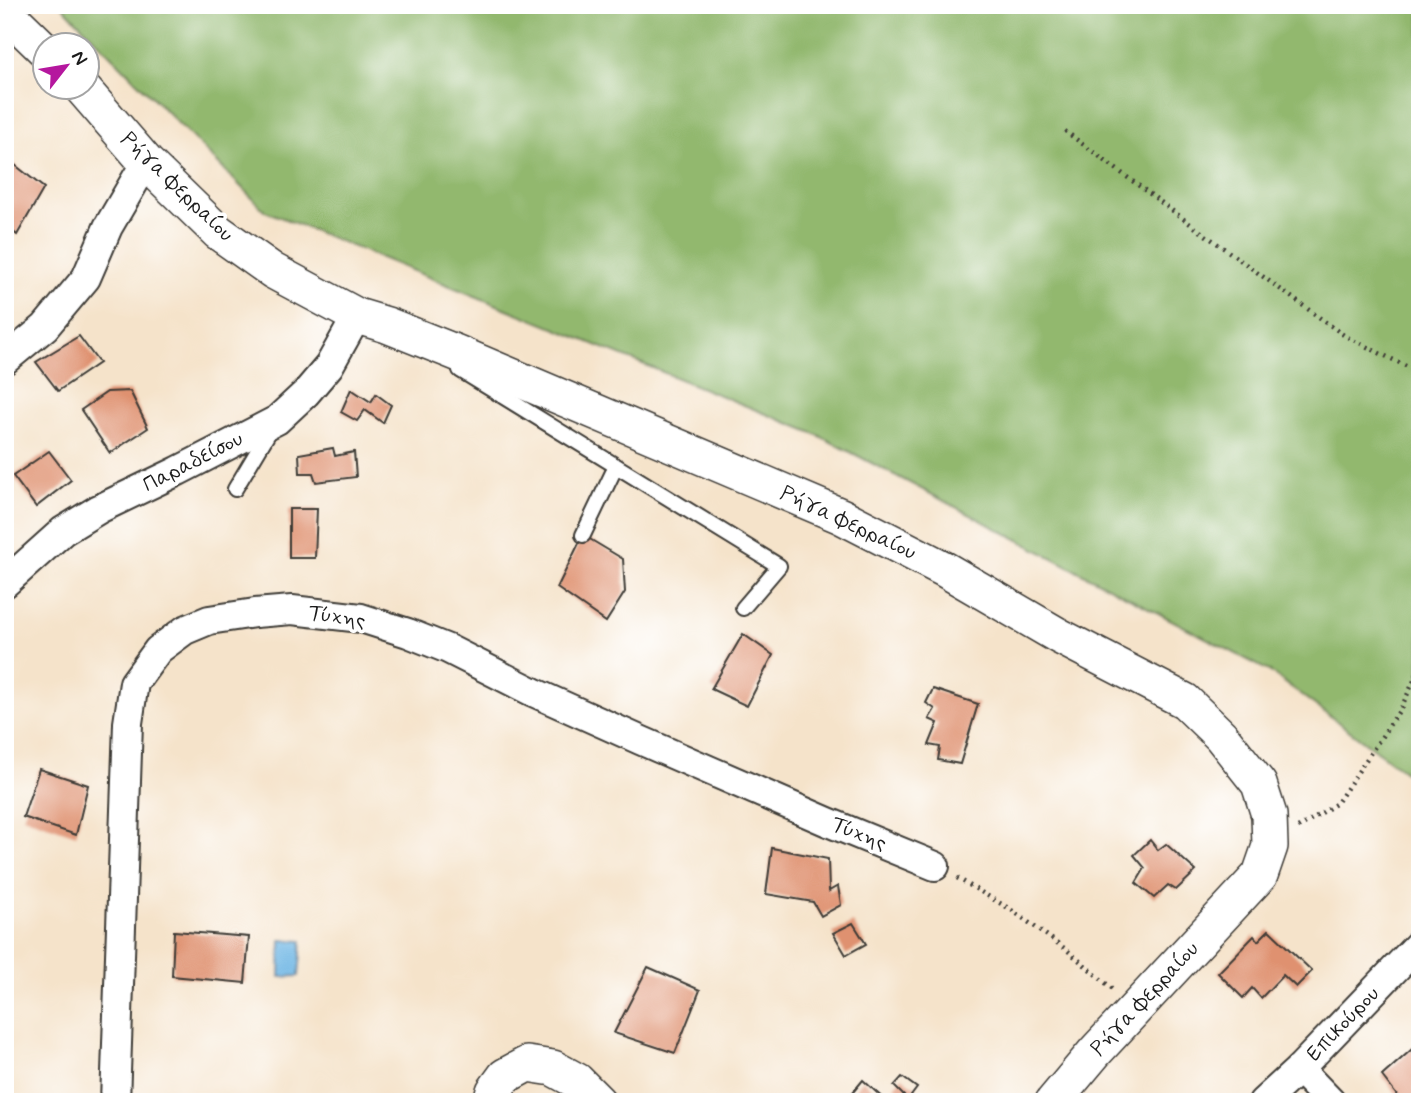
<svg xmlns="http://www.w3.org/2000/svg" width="1425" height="1107" viewBox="0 0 1425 1107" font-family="Mynerve,sans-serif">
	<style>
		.forest { fill: #92b86e; stroke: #576a45; stroke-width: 2 }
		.water { fill: #6bb4e3; stroke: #446880; stroke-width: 2 }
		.building { fill: #df9170 }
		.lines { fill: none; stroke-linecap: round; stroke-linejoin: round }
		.service-casing { stroke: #3d3a36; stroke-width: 18 }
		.minor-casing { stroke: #3d3a36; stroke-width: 32 }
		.tertiary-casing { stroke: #3d3a36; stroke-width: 38 }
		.path { stroke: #3d3a36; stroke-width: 4.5; stroke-dasharray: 2 5; stroke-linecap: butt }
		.service { stroke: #fff; stroke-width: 14 }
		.minor { stroke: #fff; stroke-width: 28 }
		.tertiary { stroke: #fff; stroke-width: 35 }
		.labels { text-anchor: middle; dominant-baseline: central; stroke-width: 7; stroke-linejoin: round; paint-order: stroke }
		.street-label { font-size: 21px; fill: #1c1c1c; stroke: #fff }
	</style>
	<rect width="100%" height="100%" fill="#fff"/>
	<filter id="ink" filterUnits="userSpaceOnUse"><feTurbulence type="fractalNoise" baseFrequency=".0143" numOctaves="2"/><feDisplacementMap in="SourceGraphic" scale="14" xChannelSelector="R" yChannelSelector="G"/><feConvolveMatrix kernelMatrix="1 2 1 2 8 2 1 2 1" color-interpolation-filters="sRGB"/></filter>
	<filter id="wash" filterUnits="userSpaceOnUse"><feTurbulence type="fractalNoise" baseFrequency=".00686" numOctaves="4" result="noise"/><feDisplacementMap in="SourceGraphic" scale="28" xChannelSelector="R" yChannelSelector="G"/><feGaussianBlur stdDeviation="1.57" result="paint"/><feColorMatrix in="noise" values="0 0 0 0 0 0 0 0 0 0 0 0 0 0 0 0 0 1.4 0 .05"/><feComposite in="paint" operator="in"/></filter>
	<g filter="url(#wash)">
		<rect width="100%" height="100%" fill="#f5e3ca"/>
		<polygon class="forest" points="61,5 1420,5 1420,783 1269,671 818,435 265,211"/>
		<polygon class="water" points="281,940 302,941 299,976 280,977"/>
		<g id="blocks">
			<g class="building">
				<polygon points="5,157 44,188 17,235 5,225"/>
				<polygon points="79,336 99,363 58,391 36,362"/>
				<polygon points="351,389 371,402 376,394 391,405 383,423 365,410 357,421 341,412"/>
				<polygon points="130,391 148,428 110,453 81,410 107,392"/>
				<polygon points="333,448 335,456 354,452 356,477 316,482 313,473 300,473 299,454"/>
				<polygon points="49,451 71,480 36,507 13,476"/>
				<polygon points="289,509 317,509 315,558 289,558"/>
				<polygon points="583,535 623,559 625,592 606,622 557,588"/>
				<polygon points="743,634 773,655 747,706 711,689"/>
				<polygon points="933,689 978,704 960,764 938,760 940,747 929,745 938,723 929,719 935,709 926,703"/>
				<polygon points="39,769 88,785 76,835 23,817"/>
				<polygon points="1150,840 1158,850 1166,844 1196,871 1176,890 1168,885 1154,898 1136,883 1145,868 1134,855"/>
				<polygon points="772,848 828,859 829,891 838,886 841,905 821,916 813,902 766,894"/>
				<polygon points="853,923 866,944 846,955 833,933"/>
				<polygon points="1269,930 1312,971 1296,987 1283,975 1261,998 1252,988 1243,998 1218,973 1254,936 1258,941"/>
				<polygon points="174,931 249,937 245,983 172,976"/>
				<polygon points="648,967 700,990 675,1053 614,1033"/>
				<polygon points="1420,1042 1420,1102 1402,1102 1382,1076"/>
				<polygon points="902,1077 917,1088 908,1100 894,1086"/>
				<polygon points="863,1080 887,1102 852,1102 848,1098"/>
			</g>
		</g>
	</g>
	<g filter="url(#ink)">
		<use href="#blocks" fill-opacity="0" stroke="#3d3a36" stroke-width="2"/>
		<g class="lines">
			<defs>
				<g id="service">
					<polyline points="460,370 779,566 743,608"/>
					<polyline points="235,489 272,427"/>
					<polyline points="583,535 616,466"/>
				</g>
				<g id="minor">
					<polyline points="5,360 45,327 86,278 108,227 146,162"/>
					<polyline points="5,583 63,531 99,509 178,471 277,420 306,393 329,366 357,316"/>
					<polyline points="1299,1069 1331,1102"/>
					<polyline points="115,1102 128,723 134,683 158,650 185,630 209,620 255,613 292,610 361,618 408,633 448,649 533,692 640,740 828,822 935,866"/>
					<polyline points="1263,1102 1299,1069 1420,943"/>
				</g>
				<g id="tertiary">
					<polyline points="5,15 13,19 46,51"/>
					<polyline points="82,88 146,162 218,232 273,271 357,316 387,325 457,353 841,516 944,569 1059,636 1185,701 1221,736 1259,784 1269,815 1270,846 1260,875 1095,1052 1053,1102"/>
					<polyline points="491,1102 494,1091 505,1076 527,1064 553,1068 577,1081 598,1102"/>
				</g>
			</defs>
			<use href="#service" class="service-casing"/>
			<use href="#minor" class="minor-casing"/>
			<use href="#tertiary" class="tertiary-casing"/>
			<g class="path">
				<polyline points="1065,131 1189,223 1345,336 1420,373"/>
				<polyline points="1298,828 1337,803 1401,708 1420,668"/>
				<polyline points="957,878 1010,909 1067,950 1115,991"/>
			</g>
			<use href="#service" class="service"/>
			<use href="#minor" class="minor"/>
			<use href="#tertiary" class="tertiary"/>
		</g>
	</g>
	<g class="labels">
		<g class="street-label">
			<text transform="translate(177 187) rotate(44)">Ρήγα Φερραίου</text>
			<text transform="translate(193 462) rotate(-27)">Παραδείσου</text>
			<text transform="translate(848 523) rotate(25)">Ρήγα Φερραίου</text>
			<text transform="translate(337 617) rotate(9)">Τύχης</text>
			<text transform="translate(859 834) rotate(22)">Τύχης</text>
			<text transform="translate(1145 999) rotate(-47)">Ρήγα Φερραίου</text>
			<text transform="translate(1343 1024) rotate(-46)">Επικούρου</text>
		</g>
	</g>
	<rect width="1425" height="1107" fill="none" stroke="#fff" stroke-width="28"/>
	<g transform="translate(66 66) rotate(59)"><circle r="33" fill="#ffffff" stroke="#a4a4a4" stroke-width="2"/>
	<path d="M0-5L12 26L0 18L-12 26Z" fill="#b5179e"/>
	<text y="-10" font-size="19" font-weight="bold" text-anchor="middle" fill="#1c1c1c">N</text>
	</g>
</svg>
